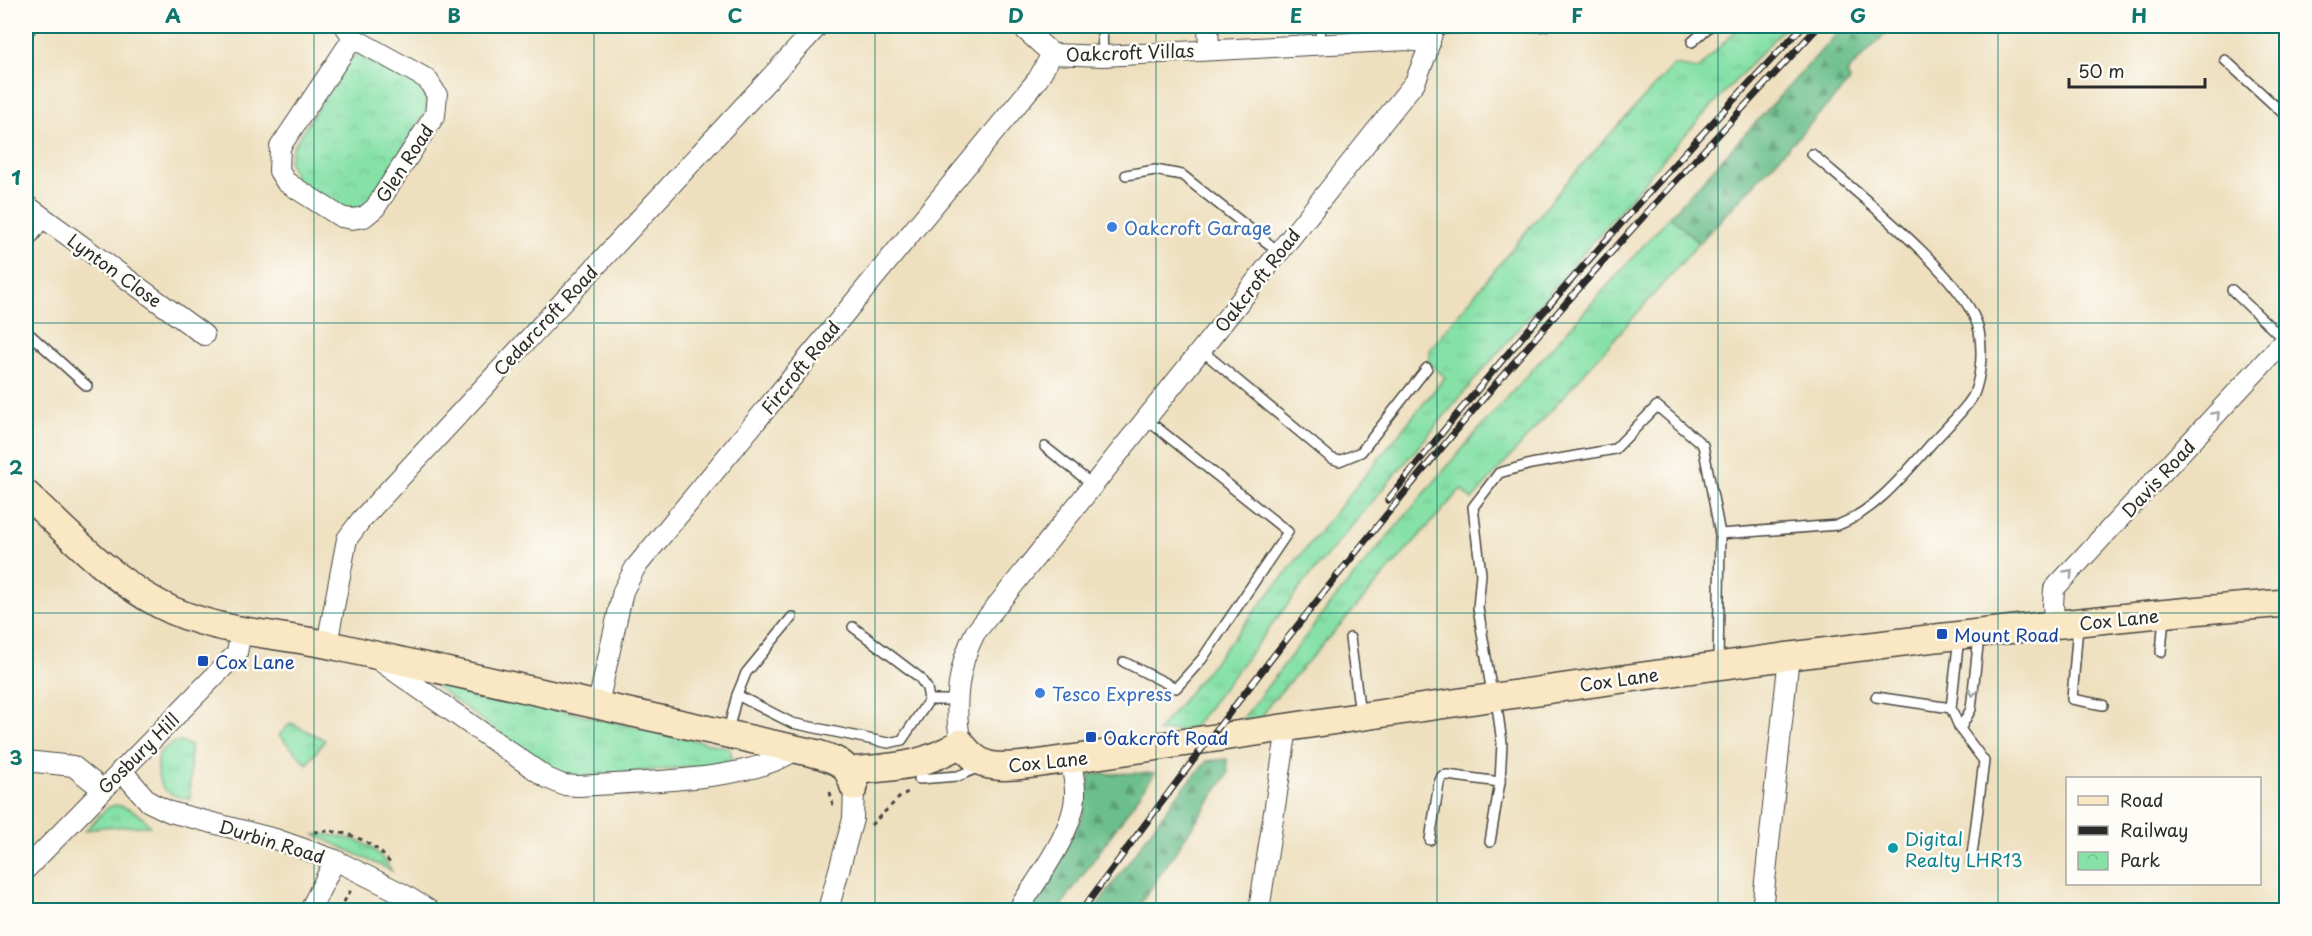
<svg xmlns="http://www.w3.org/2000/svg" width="2312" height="936" viewBox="0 0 2312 936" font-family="'Playpen Sans',sans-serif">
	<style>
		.grass { fill: url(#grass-tufts); stroke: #588669; stroke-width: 1.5 }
		.forest { fill: url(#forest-firs); stroke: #4c755c; stroke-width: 1.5 }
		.park { fill: url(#park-crowns); stroke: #588669; stroke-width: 1.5 }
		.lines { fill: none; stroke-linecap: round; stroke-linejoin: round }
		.lane-casing { stroke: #484641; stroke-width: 12 }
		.street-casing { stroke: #484641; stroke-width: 22 }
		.secondary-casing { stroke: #484641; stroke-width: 30 }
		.path { stroke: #484641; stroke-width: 3; stroke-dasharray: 4.5 4.5; stroke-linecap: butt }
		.lane { stroke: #fff; stroke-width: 9 }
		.street { stroke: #fff; stroke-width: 20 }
		.secondary { stroke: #fae7c3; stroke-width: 27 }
		.rail-casing { stroke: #2b2b2b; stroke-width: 7 }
		.rail { stroke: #fdfcf7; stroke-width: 4.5; stroke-dasharray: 14; stroke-linecap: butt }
		.oneway { stroke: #a0a0a0 }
		.grid { fill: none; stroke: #0f766e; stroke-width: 1.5; stroke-opacity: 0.55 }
		.shop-dot { fill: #3f7fe0; stroke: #fdfcf7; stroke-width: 2 }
		.transit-dot { fill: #1a4fb4; stroke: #fdfcf7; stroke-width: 2 }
		.culture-dot { fill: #0f9aa8; stroke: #fdfcf7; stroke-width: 2 }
		.labels { text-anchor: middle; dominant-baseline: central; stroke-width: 5; stroke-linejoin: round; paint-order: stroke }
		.street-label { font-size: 18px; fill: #2b2b2b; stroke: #fdfcf7 }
		.shop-label { font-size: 18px; fill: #366cbe; stroke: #fdfcf7; text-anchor: start }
		.transit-label { font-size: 18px; fill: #164399; stroke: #fdfcf7; text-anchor: start }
		.culture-label { font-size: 18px; fill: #0d838f; stroke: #fdfcf7; text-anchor: start }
		.neatline { fill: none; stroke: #0f766e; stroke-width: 2 }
		.grid-label { font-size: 20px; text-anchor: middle; font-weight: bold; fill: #0f766e }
	</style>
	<defs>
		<pattern id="grass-tufts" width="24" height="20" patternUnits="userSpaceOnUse" patternTransform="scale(1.5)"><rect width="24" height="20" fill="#86e1a7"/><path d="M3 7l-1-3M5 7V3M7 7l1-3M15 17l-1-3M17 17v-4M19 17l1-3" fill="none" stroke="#74c190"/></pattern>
		<pattern id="forest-firs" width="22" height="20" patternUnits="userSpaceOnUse" patternTransform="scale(1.5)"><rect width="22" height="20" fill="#6cbf8c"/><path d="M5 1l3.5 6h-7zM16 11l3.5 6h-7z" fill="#599b73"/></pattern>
		<pattern id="park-crowns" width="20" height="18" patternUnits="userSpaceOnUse" patternTransform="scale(1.5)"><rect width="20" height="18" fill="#86e1a7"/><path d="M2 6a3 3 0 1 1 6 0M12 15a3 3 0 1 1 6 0" fill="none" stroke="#74c190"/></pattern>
	</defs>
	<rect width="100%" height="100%" fill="#fdfcf7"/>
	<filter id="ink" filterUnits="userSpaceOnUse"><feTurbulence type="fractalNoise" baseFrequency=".0167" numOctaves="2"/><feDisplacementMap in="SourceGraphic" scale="12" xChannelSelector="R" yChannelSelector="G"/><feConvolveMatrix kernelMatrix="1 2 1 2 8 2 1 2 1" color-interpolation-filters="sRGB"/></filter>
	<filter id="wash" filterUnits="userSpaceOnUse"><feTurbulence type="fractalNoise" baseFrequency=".008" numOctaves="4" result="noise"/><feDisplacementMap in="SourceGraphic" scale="24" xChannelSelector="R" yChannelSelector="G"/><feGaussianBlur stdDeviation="1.35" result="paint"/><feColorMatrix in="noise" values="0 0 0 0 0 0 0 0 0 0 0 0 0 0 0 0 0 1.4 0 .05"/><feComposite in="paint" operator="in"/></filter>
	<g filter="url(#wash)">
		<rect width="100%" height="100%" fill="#eee0bf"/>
		<g class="grass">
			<polygon points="1740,26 1786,26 1673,148 1478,376 1308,578 1192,729 1157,732 1445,377 1428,362 1430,349 1570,178 1674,65 1698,69"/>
			<polygon points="1670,216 1699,243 1472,500 1461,489 1269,705 1260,720 1239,724 1331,603 1481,427"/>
			<polygon points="427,680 730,748 733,763 567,778 557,775"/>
			<polygon points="291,723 325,740 307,764 279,735"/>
			<path d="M181,742L190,745V799C158,795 155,781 159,753L172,743Z"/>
			<path d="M115,805C130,807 141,814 150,826L101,827L85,831L107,808Z"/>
			<path d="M322,834C357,839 372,840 392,871L315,835Z"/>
		</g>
		<g class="forest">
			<polygon points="1844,26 1893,26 1847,72 1850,81 1699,243 1670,216"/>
			<polygon points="1227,759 1228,774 1136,910 1094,910 1174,799 1207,761"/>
			<polygon points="1155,773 1058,910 1027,910 1082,818 1090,774"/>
		</g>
		<polygon class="park" points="365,52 418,83 424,92 427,110 367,206 356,211 344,212 296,180 289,161 292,149 344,66 356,54"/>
	</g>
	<g filter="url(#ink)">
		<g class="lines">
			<defs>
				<g id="lane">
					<polyline points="1102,26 1103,56"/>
					<polyline points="1320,26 1321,45"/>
					<polyline points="1434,29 1545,26"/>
					<polyline points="1692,42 1710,26"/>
					<polyline points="2225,60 2286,116"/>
					<polyline points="1126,175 1155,170 1182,175 1279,252"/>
					<polyline points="26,247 46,220"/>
					<polyline points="2232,290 2285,341"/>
					<polyline points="26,331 87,386"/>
					<polyline points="1201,350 1331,458 1339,461 1361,452 1427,368"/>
					<polyline points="1045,447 1093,485"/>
					<path d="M1720,534L1838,525C1876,511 1907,471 1933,442C1942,432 1970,405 1974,394C1981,376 1983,350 1979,331C1970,281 1852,189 1812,154"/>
					<polyline points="2078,625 2072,699 2103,705"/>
					<polyline points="853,627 919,677 927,688 929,700"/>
					<polyline points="1959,637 1951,708 1960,729 1971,709 1979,637"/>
					<polyline points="1350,638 1360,714"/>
					<polyline points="2161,652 2164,616"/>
					<polyline points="1124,662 1176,688 1202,659 1288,532 1146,419"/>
					<polyline points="1492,694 1478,608 1481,574 1473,507 1499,473 1531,464 1615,449 1657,406 1703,445 1720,534 1718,663"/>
					<polyline points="737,695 792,723 888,743 902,740 929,700 959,700"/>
					<polyline points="1876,697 1951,708"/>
					<polyline points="1960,729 1984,761 1971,863"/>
					<polyline points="728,731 737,695 746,673 792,617"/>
					<polyline points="919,779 958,776 980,767"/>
					<polyline points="1430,840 1439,783 1442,776 1447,775 1500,782"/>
					<polyline points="1490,842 1500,782 1502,743 1496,699"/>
				</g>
				<g id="street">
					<polyline points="345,26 353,38 427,79 437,95 435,115 375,208 364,217 352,219 341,217 286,182 279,171 280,147 353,38"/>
					<polyline points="1021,26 1052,54 1103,56 1408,40 1430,43"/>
					<polyline points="1208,26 1209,49"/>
					<polyline points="26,27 26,26"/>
					<polyline points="26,205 204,335"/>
					<polyline points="2055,626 2053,605 2054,589 2286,339"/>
					<polyline points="327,644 347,539 361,520 818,26"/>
					<path d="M380,661L547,778L563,785L578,786C632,782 755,782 796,749"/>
					<polyline points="598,704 623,591 635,568 1038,79 1052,54"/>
					<path d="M961,743C953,707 958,665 975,633L1415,82L1426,55L1434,26"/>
					<polyline points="26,761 73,766 102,789"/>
					<polyline points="121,770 149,802 170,812 275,839 335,860 403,894 429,910"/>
					<polyline points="26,869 237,653 241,632"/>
					<polyline points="310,910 335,860"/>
					<polyline points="828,910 853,819 854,788"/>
					<path d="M1018,910C1037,879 1077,828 1075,791C1075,780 1072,770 1070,759"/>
					<polyline points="1259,910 1287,728"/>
					<polyline points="1762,910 1789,656"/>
				</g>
				<g id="secondary">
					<path d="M26,494C67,532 108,577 159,604C215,634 279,633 339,647C499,683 658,719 818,754C841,762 847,763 854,787"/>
					<path d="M849,771C894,767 923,767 961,743C967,752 975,760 986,764C1004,771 1050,761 1070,759C1475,701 1879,635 2286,603"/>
				</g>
			</defs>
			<use href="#lane" class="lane-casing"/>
			<use href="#street" class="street-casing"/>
			<use href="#secondary" class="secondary-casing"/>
			<g class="path">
				<polyline points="830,792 833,806"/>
				<polyline points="871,825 901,796 911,790"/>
				<path d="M314,832C344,828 376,841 392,866"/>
				<polyline points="339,910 351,890"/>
			</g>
			<use href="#lane" class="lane"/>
			<use href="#street" class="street"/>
			<use href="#secondary" class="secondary"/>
			<defs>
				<g id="rail">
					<path d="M1388,500C1518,335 1659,178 1803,26"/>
					<path d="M1082,910C1202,745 1328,583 1460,426C1575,289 1697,157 1819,26"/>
				</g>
			</defs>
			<use href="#rail" class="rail-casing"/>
			<use href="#rail" class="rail"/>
		</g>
		<defs><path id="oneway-chevron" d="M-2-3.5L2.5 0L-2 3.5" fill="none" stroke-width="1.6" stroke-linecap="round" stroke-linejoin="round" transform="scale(1.5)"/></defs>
		<g class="oneway">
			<use href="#oneway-chevron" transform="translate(2216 415) rotate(-47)"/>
			<use href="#oneway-chevron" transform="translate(2069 573) rotate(-47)"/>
			<use href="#oneway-chevron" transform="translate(1973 692) rotate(96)"/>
		</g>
	</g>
	<path class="grid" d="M314,26V910M594,26V910M875,26V910M1156,26V910M1437,26V910M1718,26V910M1998,26V910M26,323H2286M26,613H2286"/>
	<g class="shop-dot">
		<circle cx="1112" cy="227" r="6"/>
		<circle cx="1040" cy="693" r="6"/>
	</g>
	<g class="transit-dot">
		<rect x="1936" y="628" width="12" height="12" rx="3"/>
		<rect x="197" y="655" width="12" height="12" rx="3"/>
		<rect x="1085" y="731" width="12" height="12" rx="3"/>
	</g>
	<circle class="culture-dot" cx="1893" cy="848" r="6"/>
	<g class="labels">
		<g class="street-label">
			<text transform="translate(1130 52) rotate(-2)">Oakcroft Villas</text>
			<text transform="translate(404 163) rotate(-57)">Glen Road</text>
			<text transform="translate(115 270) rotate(36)">Lynton Close</text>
			<text transform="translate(1257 280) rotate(-52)">Oakcroft Road</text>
			<text transform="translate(545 320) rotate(-47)">Cedarcroft Road</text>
			<text transform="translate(800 367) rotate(-51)">Fircroft Road</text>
			<text transform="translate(2158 478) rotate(-47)">Davis Road</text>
			<text transform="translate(2119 619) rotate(-6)">Cox Lane</text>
			<text transform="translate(1619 679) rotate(-8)">Cox Lane</text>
			<text transform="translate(138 753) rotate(-45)">Gosbury Hill</text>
			<text transform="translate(1048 761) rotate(-6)">Cox Lane</text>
			<text transform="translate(272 841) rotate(17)">Durbin Road</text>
		</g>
		<g class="shop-label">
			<text x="1124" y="227">Oakcroft Garage</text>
			<text x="1052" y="693">Tesco Express</text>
		</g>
		<g class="transit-label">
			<text x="1954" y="634">Mount Road</text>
			<text x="215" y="661">Cox Lane</text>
			<text x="1103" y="737">Oakcroft Road</text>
		</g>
		<g class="culture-label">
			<text x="1905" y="838">Digital<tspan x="1905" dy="21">Realty LHR13</tspan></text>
		</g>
	</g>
	<rect width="2312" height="936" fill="none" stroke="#fdfcf7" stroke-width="66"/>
	<rect x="2066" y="777" width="195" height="108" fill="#fdfcf7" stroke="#a9a8a5" stroke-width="1.5"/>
	<rect x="2078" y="796" width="30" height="9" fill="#fae7c3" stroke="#a9a8a5" stroke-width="1.5"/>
	<text x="2120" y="807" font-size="18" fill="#2b2b2b">Road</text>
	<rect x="2078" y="826" width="30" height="9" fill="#2b2b2b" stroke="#a9a8a5" stroke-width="1.5"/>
	<text x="2120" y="837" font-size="18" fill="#2b2b2b">Railway</text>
	<rect x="2078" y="852" width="30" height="18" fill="url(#park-crowns)" stroke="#a9a8a5" stroke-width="1.5"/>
	<text x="2120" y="867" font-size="18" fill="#2b2b2b">Park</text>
	<path d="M2069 78v9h136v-9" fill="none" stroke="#2b2b2b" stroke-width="3"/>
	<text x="2078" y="78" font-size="18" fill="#2b2b2b" stroke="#fdfcf7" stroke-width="4.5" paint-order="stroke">50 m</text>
	<rect x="33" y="33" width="2246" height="870" class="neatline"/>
	<g class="grid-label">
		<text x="173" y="23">A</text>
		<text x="454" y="23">B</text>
		<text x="735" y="23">C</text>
		<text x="1016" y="23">D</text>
		<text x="1296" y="23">E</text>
		<text x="1577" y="23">F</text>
		<text x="1858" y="23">G</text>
		<text x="2139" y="23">H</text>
		<text x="16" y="185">1</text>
		<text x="16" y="475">2</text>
		<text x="16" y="765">3</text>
	</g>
</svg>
